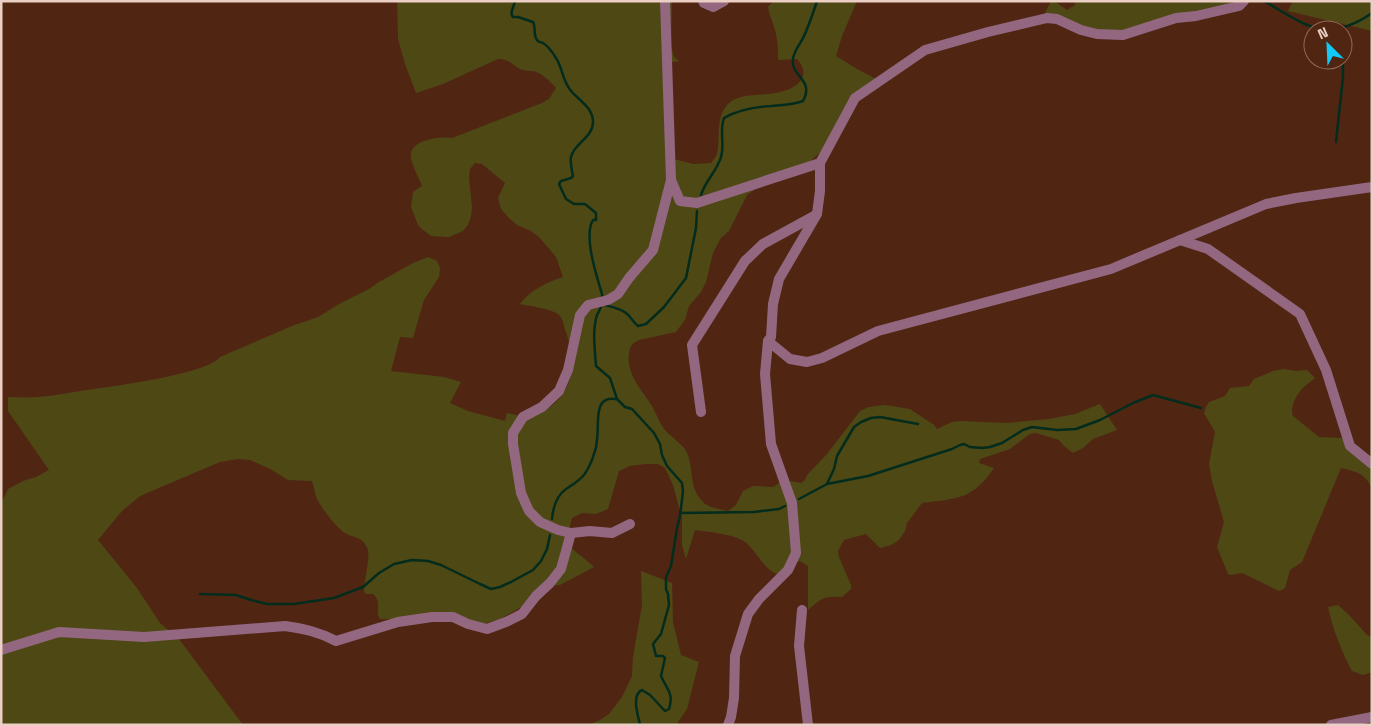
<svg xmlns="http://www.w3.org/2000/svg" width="1373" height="726" viewBox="0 0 1373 726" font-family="'Space Grotesk',sans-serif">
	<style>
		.green { fill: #4e4815 }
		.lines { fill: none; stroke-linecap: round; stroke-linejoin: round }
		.stream { stroke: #032c1d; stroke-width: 2.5 }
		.minor { stroke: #946781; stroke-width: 10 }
	</style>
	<rect width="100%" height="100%" fill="#502613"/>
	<g class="green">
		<path d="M397,1H672L671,46L674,57L679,61L667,63L674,159L693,164L711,163C713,160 716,157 717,154C721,136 714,112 733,100C746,93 761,96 775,93C794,90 814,78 797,59L778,60C778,49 778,38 774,27C772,20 769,14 768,7L773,1H857L842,36L836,56L857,69L880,81L856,100L825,148L805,166L763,184L747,195L729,231L721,238L713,253L706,282L701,292L689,306L685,320L676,332L639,340C632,343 630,346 629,354C626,374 642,390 652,406C656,413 659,422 664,429C671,437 681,443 686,451C695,467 687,486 703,502C709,508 719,509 728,511L736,505L743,491L753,486L773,487L784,480L801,483L804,481L808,474L827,454L860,411L869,407L885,405L910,409L934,425L937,429L952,422L961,421L1006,423L1049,419L1075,414L1100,404L1117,430L1093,439L1083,448L1073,453L1064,446L1059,440L1036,433L1030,434L1010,449L980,459L979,463L994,468C972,500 958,498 922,503L907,523L905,531L899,540L891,545L880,548L866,534L844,540L838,551L839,557L851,585V589L842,597C823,596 822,598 808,610V566L800,561L793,564L780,575C763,570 758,552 745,542C734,534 709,532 695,530L686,559L682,545V518L673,485L665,468L658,464H646L630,466L619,471L608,509L596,514L582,513L572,518C563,551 573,547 594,567L560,585L549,586L535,594L521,607L500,619L476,626L451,619H380C374,610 383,603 373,594H366L364,592C364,582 370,557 368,550C363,534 350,539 341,530C332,522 323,510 317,499C315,494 314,487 312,481L288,480L270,469L250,460L238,459L220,462L140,496L122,511L98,540L137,588L160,623L179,639L243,725H1V504L8,489L23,481L36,477L49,470L8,411V397C18,397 28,398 38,397C52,396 66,393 80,391C107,387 206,375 220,357L292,326L318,317L339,304L369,289L379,282L413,263L428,257L437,261L440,268L439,277L424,300L413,338L400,337L391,371L444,377L461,382L450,403L468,411L505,421L507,413C514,414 523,417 529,416C552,413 571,390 572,368C572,355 570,342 565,330C564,326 563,320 560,316C555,309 529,306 520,304C530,290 548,282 563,277L556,257L539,237L531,231L517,225L509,218L501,209L498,198L505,183L482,164L475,163L470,169L469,178L472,207L471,216L468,225L463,231L449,237L431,236L423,230L418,225L411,207L413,192L422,186C419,178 409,161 411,153C414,139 442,136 452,138L542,103L549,99L556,88C550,81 542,73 533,71C528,71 525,71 520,69C512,65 508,58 498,59L443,84L416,93L405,64L398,39Z"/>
		<polygon points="1051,1 1054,1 1067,10 1075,5 1075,1 1235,1 1232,5 1142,28 1114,40 1113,38 1043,17"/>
		<polygon points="1293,1 1372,1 1372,31 1288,11"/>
		<path d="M1284,369L1296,371L1307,370L1315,378C1312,381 1308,383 1305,386C1298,392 1289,406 1293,416L1319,437L1342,438L1355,455L1372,465V488C1364,472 1356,472 1341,468L1302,562L1290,570L1285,588L1279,591L1242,573L1231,575L1228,574L1217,547L1224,522L1212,481L1209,464L1215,432L1204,413L1206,407L1209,402L1225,396L1230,388L1249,386L1254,379L1273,371Z"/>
		<polygon points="641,571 672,583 673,622 681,655 699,662 687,709 676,725 588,725 600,720 609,714 622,697 632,676 633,657 642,605"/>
		<path d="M1338,605L1350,616L1366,634L1372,638V672L1363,675L1352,671C1341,651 1333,629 1328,607Z"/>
	</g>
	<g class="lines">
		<g class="stream">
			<path d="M515,1C514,7 509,13 513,17H518L533,22C536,27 533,35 537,40C539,43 540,41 543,43C548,46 553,53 556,58C563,68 562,82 572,92C580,101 593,108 593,122C593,138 574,143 571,157C570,162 572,171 573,176L571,178L561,181L559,184L566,199L574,204H585L596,213V220H593C583,236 597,277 602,294V298"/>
			<path d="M1264,1C1280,10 1303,26 1320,29C1338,32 1358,23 1372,13"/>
			<polyline points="1336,142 1343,77 1343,60"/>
			<path d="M701,195C705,181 717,171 721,157C725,144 719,131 724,118C738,110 754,107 771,106C782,105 792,105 803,101C815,80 790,76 793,59C794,51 800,44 803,38C809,26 813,13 817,1"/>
			<path d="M602,304C601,308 599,311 597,315C592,331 595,350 596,366L610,378L617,399L625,407L632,409L654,433L660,444L662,455L667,466L682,483L683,491L680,516L677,528L671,566L666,577V589L668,594L669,605L661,634L653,644L656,656H663L665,658L661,676C667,690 674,693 669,709L665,711L650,695L642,690C631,695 638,715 640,725"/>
			<path d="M605,305C612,307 621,309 626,313C631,317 633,322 638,326L646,324L664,307L686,278L696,228L697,211"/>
			<polyline points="827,484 834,469 837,456 854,427 861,422 871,418 880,417 918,424"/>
			<polyline points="799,499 827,484 868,476 952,449 960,445 964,444 970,447 982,448 990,447 1002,443 1023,430 1032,427 1057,430 1076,429 1100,420 1133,403 1153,395 1201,408"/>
			<polyline points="681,513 754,512 779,509 785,506"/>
			<path d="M552,519C553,508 556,496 566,489C572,485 579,481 584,475C588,469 592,461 594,454C596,449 597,444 597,439C599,429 595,404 606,400C609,398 614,399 617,399"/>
			<polyline points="200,594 236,595 251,600 267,604 294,604 334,598 363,587 379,573 394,564 412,560 428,561 441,565 480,584 491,589 500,587 511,582 533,570 541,561 547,549 550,535"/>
		</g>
		<g class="minor">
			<polyline points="703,1 704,3 713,7 724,1"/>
			<polyline points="671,180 680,201 697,203 820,163"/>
			<polyline points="1180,240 1208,249 1300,314 1326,370 1350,446 1372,464"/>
			<polyline points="768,341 790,359 807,362 822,358 878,331 1111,269 1266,204 1296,198 1372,187"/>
			<polyline points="701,412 692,345 745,261 763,244 816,215"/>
			<polyline points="571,533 558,530 540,522 529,511 521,493 513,444 513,433 523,417 542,407 559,391 568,370 580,315 588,305 608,300 618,294 629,278 653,250 671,180 665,1"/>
			<polyline points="802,610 799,646 808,725"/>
			<path d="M1,650L59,632L144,637L285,626C305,629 319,632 336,641L398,622L432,617H453L468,624L487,629L506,622L522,614L536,596L550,583L561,569L571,533L590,531L612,533L630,524"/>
			<polyline points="728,725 731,717 734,698 735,656 748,614 759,599 788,570 796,553 792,503 771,444 765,374 768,341 771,337 773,304 779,279 817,214 820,191 820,163 855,98 925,50 988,32 1047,18 1057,19 1081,30 1097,34 1123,35 1176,18 1196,16 1239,6 1244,1"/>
			<polyline points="1331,725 1372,717"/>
		</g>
	</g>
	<rect width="1373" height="726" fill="none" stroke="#ebcfc4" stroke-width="5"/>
	<g transform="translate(1328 45) rotate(336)"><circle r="24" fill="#502613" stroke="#8e6a5a"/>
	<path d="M0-4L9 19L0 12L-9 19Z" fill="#11cafa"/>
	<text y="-8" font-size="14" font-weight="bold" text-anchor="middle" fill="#ebcfc4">N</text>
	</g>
</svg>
